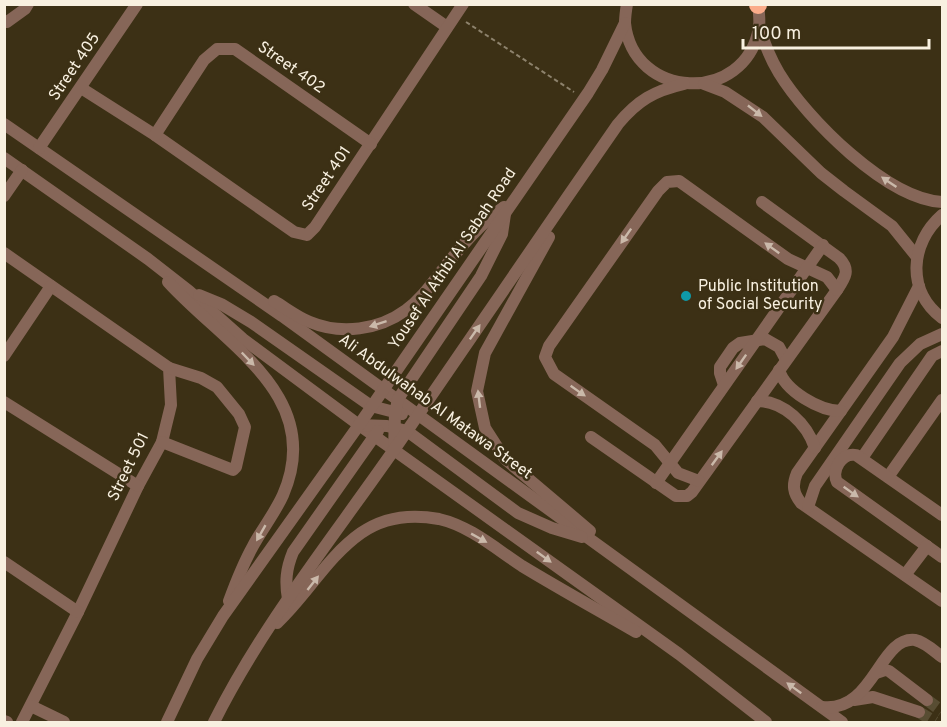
<svg xmlns="http://www.w3.org/2000/svg" width="947" height="727" viewBox="0 0 947 727" font-family="Overpass,sans-serif">
	<style>
		.lines { fill: none; stroke-linecap: round; stroke-linejoin: round }
		.minor-tunnel { stroke: #584d33; stroke-width: 12; stroke-dasharray: 12 6; stroke-linecap: butt }
		.path { stroke: #8d826c; stroke-width: 2; stroke-dasharray: 4.5 3; stroke-linecap: butt }
		.minor { stroke: #866658; stroke-width: 12 }
		.highway { stroke: #fbac8a; stroke-width: 18 }
		.oneway { fill: #cab9aa }
		.culture-dot { fill: #0f9aa8; stroke: #3c3015; stroke-width: 2 }
		.labels { text-anchor: middle; dominant-baseline: central; stroke-width: 5; stroke-linejoin: round; paint-order: stroke }
		.street-label { font-size: 16px; fill: #f8f0e0; stroke: #3c3015 }
		.poi-label { font-size: 16px; fill: #f8f0e0; stroke: #3c3015; text-anchor: start }
	</style>
	<rect width="100%" height="100%" fill="#3c3015"/>
	<g class="lines">
		<g class="minor-tunnel">
			<polyline points="927,700 942,711"/>
			<polyline points="919,712 935,722"/>
		</g>
		<polyline class="path" points="466,22 574,92"/>
		<g class="minor">
			<polyline points="414,4 447,27"/>
			<path d="M627,4C626,10 625,17 625,23C633,100 745,105 759,28C760,20 759,12 758,4"/>
			<polyline points="4,21 7,22 25,9 28,4"/>
			<path d="M759,26C764,43 770,58 779,73C807,119 887,199 942,202"/>
			<polyline points="704,84 725,92 763,117 821,173 844,191 892,226 917,257"/>
			<polyline points="81,88 155,135 294,232 307,235 315,227 463,4"/>
			<polyline points="4,124 282,316 842,722"/>
			<polyline points="155,135 204,60 217,49 235,49 371,144"/>
			<polyline points="39,148 137,4"/>
			<polyline points="4,158 148,259 189,291 243,339 359,425 679,654 766,722"/>
			<polyline points="4,196 22,170"/>
			<path d="M942,215C910,243 906,291 942,318"/>
			<polyline points="549,237 485,353 477,391 485,428 505,459 590,531"/>
			<polyline points="4,253 169,368 171,405 162,442 138,486 78,612 22,722"/>
			<path d="M168,282C224,344 326,396 283,495C275,513 262,529 253,546C243,564 236,582 229,601"/>
			<path d="M919,286L893,337L797,473C792,485 793,493 801,503L942,601"/>
			<polyline points="199,295 221,304 251,322 371,406 402,414"/>
			<path d="M274,301C286,308 297,317 310,322C341,335 379,330 406,310C420,300 430,286 440,273C460,248 478,225 504,207"/>
			<polyline points="4,356 51,286"/>
			<path d="M779,370C785,391 820,411 841,411"/>
			<polyline points="724,385 720,373 720,367 733,348 740,343 765,339 779,347 786,360"/>
			<path d="M757,401C784,401 807,424 815,448"/>
			<polyline points="4,402 138,486"/>
			<polyline points="359,425 387,426 407,431 518,513 552,528 582,537"/>
			<path d="M591,437L676,496H687L692,492L837,290C845,278 851,270 839,258L762,202"/>
			<polyline points="162,442 233,470 236,467 245,427 239,414 217,387 201,378 169,368"/>
			<polyline points="394,450 395,413 398,399 481,276 502,234 505,214"/>
			<polyline points="862,458 932,356 942,351"/>
			<polyline points="888,477 942,400"/>
			<polyline points="699,481 678,473 655,445 554,374 545,357 549,346 658,191 667,182 679,181 788,259 827,277 837,290"/>
			<polyline points="656,483 823,245"/>
			<polyline points="808,507 815,486 900,363 920,344 942,334"/>
			<path d="M942,515L856,455C842,452 831,470 837,482L942,557"/>
			<polyline points="4,562 78,612"/>
			<polyline points="905,575 927,546"/>
			<path d="M288,599C285,582 286,569 293,552L378,431"/>
			<path d="M277,623C307,595 327,557 361,533C384,517 412,514 439,519C470,526 496,549 522,566C560,589 598,610 636,632"/>
			<polyline points="876,673 885,670 889,671 927,700"/>
			<polyline points="854,700 873,697 919,712"/>
			<polyline points="31,706 64,722"/>
			<path d="M822,707C874,713 879,636 915,640C925,642 934,651 942,657"/>
			<polyline points="4,721 7,722"/>
			<polyline points="167,722 197,659 223,616 359,425 588,93 602,70 625,23"/>
			<path d="M214,722C266,618 341,528 407,431C477,329 547,226 618,124C638,100 654,91 684,84"/>
		</g>
		<polyline class="highway" points="758,5 758,4"/>
	</g>
	<defs><path id="oneway-solid" d="M-6-.8H1V-3.2L6.5 0L1 3.2V.8H-6Z" transform="scale(1.5)"/></defs>
	<g class="oneway">
		<use href="#oneway-solid" transform="translate(755 111) rotate(38)"/>
		<use href="#oneway-solid" transform="translate(889 182) rotate(-146)"/>
		<use href="#oneway-solid" transform="translate(626 236) rotate(125)"/>
		<use href="#oneway-solid" transform="translate(772 248) rotate(-144)"/>
		<use href="#oneway-solid" transform="translate(378 324) rotate(162)"/>
		<use href="#oneway-solid" transform="translate(475 332) rotate(-55)"/>
		<use href="#oneway-solid" transform="translate(248 359) rotate(46)"/>
		<use href="#oneway-solid" transform="translate(741 362) rotate(125)"/>
		<use href="#oneway-solid" transform="translate(578 391) rotate(35)"/>
		<use href="#oneway-solid" transform="translate(479 399) rotate(-97)"/>
		<use href="#oneway-solid" transform="translate(717 458) rotate(-54)"/>
		<use href="#oneway-solid" transform="translate(851 492) rotate(35)"/>
		<use href="#oneway-solid" transform="translate(261 533) rotate(120)"/>
		<use href="#oneway-solid" transform="translate(479 538) rotate(29)"/>
		<use href="#oneway-solid" transform="translate(544 557) rotate(36)"/>
		<use href="#oneway-solid" transform="translate(313 583) rotate(-52)"/>
		<use href="#oneway-solid" transform="translate(794 688) rotate(-144)"/>
	</g>
	<circle class="culture-dot" cx="686" cy="296" r="6"/>
	<g class="labels">
		<g class="street-label">
			<text transform="translate(75 67) rotate(-56)">Street 405</text>
			<text transform="translate(291 68) rotate(35)">Street 402</text>
			<text transform="translate(327 179) rotate(-56)">Street 401</text>
			<text transform="translate(453 259) rotate(-56)">Yousef Al Athbi Al Sabah Road</text>
			<text transform="translate(435 407) rotate(36)">Ali Abdulwahab Al Matawa Street</text>
			<text transform="translate(129 467) rotate(-64)">Street 501</text>
		</g>
		<g class="poi-label">
			<text x="698" y="287">Public Institution<tspan x="698" dy="18">of Social Security</tspan></text>
		</g>
	</g>
	<rect width="947" height="727" fill="none" stroke="#f8f0e0" stroke-width="12"/>
	<path d="M743 39v9h186v-9" fill="none" stroke="#f8f0e0" stroke-width="3"/>
	<text x="752" y="39" font-size="18" fill="#f8f0e0" stroke="#3c3015" stroke-width="4.5" paint-order="stroke">100 m</text>
</svg>
